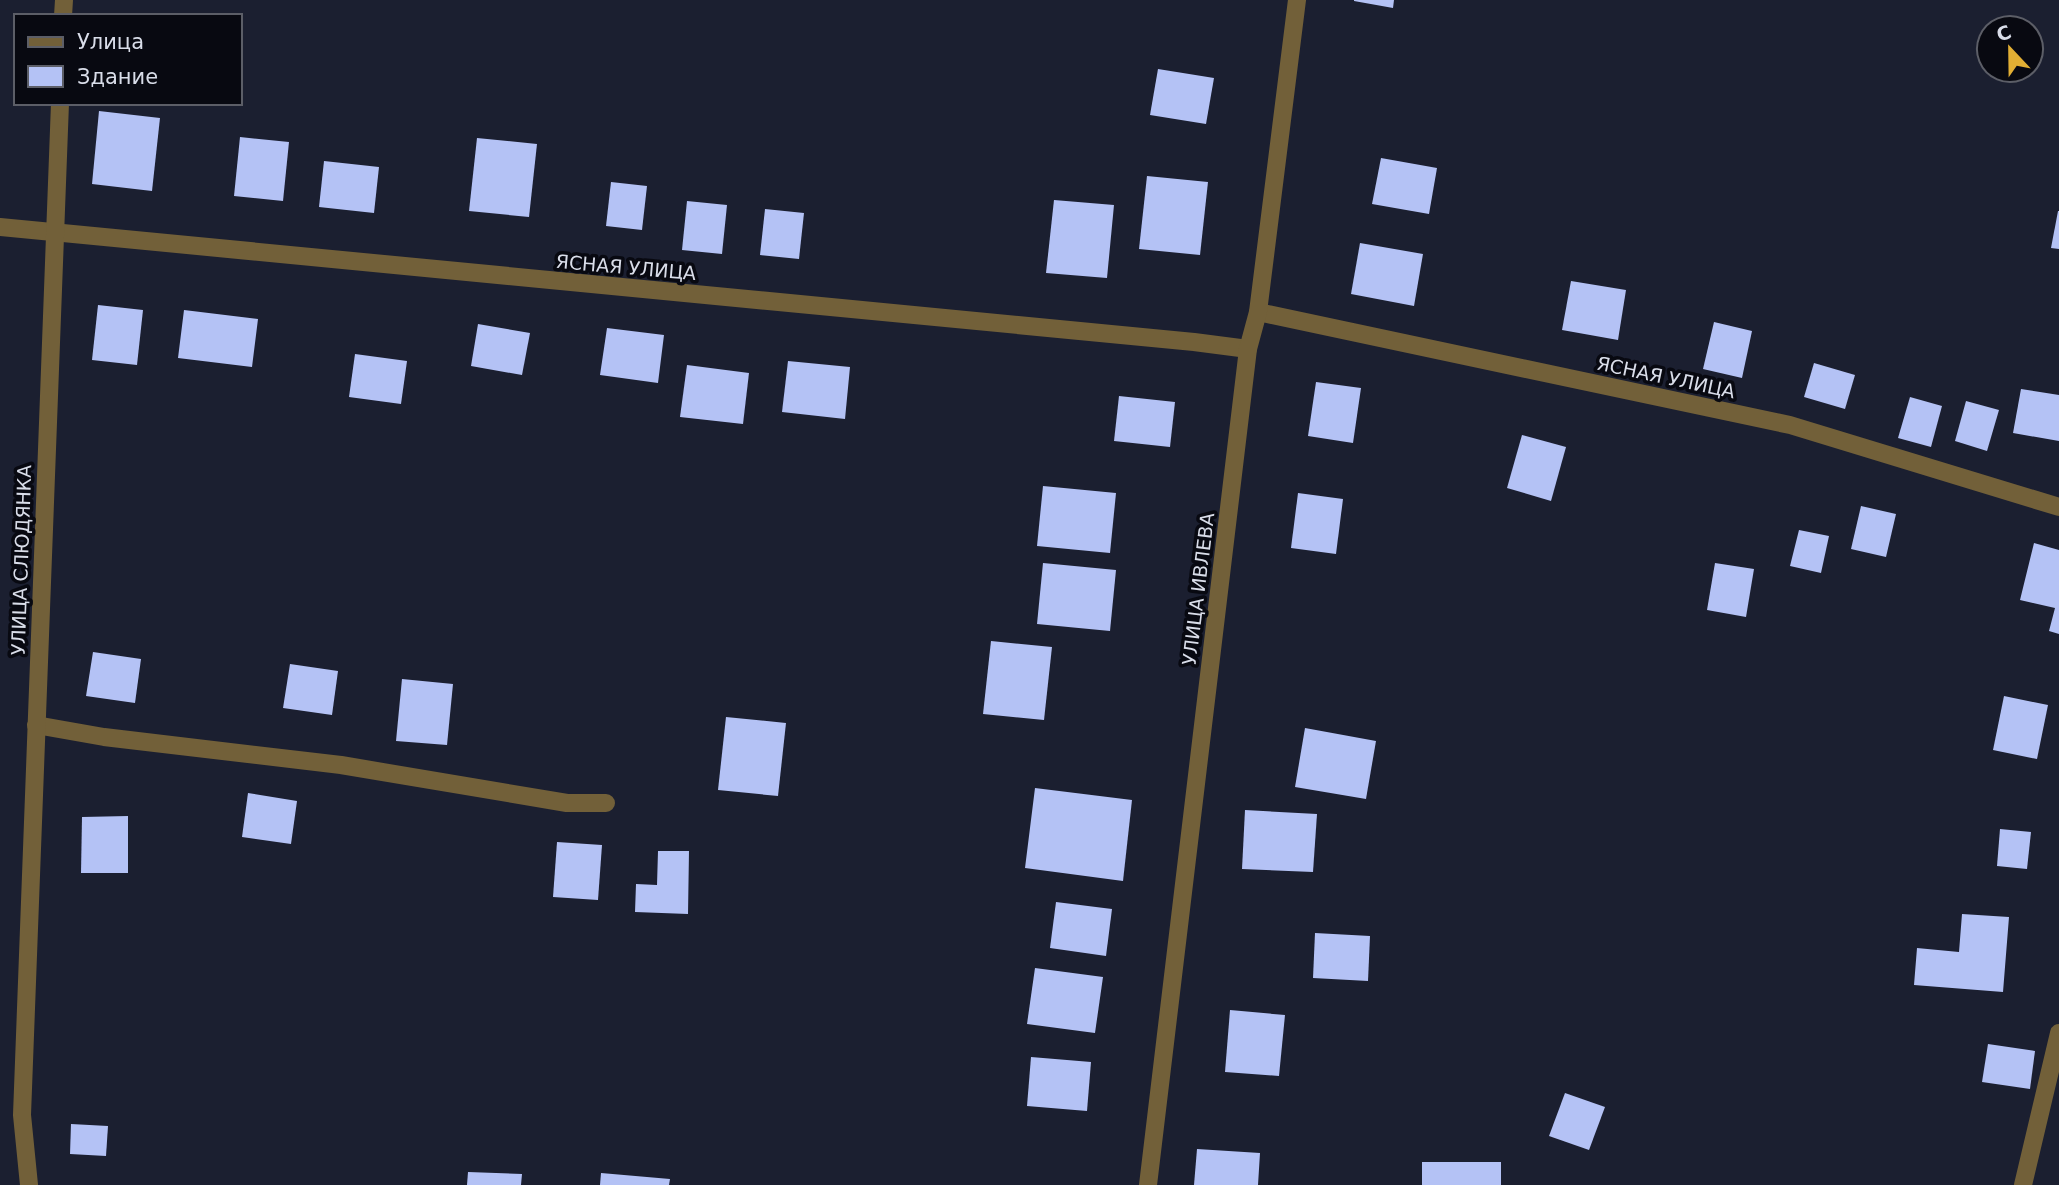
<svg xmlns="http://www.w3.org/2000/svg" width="2059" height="1185" viewBox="0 0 2059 1185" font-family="'DejaVu Sans',sans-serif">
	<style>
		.building { fill: #b4c2f5 }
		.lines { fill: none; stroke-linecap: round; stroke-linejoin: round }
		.minor { stroke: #726039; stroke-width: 18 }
		.labels { text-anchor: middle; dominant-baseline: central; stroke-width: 7; stroke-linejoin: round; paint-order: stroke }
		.street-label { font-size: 19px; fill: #d9dde9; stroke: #080911 }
	</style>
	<rect width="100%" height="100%" fill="#1b1f30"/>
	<g class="building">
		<polygon points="1354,0 1394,0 1393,8 1354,1"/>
		<polygon points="1158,69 1214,78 1206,124 1150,115"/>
		<polygon points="99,111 160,118 152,191 92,184"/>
		<polygon points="240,137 289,142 283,201 234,196"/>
		<polygon points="477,138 537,144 529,217 469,211"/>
		<polygon points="1381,158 1437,168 1429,214 1372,204"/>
		<polygon points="324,161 379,167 374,213 319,207"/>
		<polygon points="1147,176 1208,182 1200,255 1139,249"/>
		<polygon points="611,182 647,186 642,230 606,226"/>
		<polygon points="1054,200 1114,205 1107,278 1046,273"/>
		<polygon points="687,201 727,205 722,254 682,250"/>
		<polygon points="765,209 804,213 799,259 760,255"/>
		<polygon points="2058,211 2059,211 2059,249 2051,248"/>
		<polygon points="1360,243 1423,254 1414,306 1351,294"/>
		<polygon points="1571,281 1626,290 1618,340 1562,330"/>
		<polygon points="98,305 143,310 137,365 92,360"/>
		<polygon points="184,310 258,319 252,367 178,358"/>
		<polygon points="1714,322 1752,331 1742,378 1703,369"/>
		<polygon points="478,324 530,333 522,375 471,366"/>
		<polygon points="607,328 664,335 658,383 600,375"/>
		<polygon points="355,354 407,361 401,404 349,397"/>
		<polygon points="788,361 850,367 845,419 782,412"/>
		<polygon points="1814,363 1855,375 1845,409 1804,397"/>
		<polygon points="687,365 749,373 743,424 680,417"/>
		<polygon points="1316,382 1361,388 1353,443 1308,436"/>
		<polygon points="2021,389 2059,395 2059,441 2013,433"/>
		<polygon points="1119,396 1175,402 1170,447 1114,441"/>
		<polygon points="1910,397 1942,406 1931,447 1898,438"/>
		<polygon points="1966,401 1999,410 1987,451 1955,441"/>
		<polygon points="1522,435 1566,447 1551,501 1507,488"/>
		<polygon points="1043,486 1116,493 1110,553 1037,546"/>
		<polygon points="1298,493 1343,499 1336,554 1291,548"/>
		<polygon points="1861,506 1896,514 1886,557 1851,549"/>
		<polygon points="1799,530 1829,536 1821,573 1790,566"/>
		<polygon points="2034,543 2059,550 2059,634 2049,631 2055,608 2020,600"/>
		<polygon points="1043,563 1116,570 1110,631 1037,624"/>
		<polygon points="1715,563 1754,569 1746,617 1707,610"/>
		<polygon points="991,641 1052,647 1044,720 983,714"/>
		<polygon points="93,652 141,659 135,703 86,696"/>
		<polygon points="290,664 338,671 332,715 283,708"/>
		<polygon points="402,679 453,684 447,745 396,741"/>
		<polygon points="2004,696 2048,705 2037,759 1993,750"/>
		<polygon points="726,717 786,723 778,796 718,790"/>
		<polygon points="1305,728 1376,741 1366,799 1295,787"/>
		<polygon points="1035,788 1132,800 1123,881 1025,868"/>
		<polygon points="248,793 297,801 291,844 242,837"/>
		<polygon points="1245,810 1317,814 1313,872 1242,869"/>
		<polygon points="128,816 128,873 81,873 82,817"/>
		<polygon points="2000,829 2031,832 2027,869 1997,866"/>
		<polygon points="557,842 602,845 598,900 553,897"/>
		<polygon points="658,851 689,851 688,914 635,912 636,884 657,885"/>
		<polygon points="1056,902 1112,909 1106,956 1050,948"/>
		<polygon points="1962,914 2009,917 2003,992 1914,985 1917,948 1959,952"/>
		<polygon points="1315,933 1370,936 1368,981 1313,978"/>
		<polygon points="1035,968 1103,977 1095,1033 1027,1024"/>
		<polygon points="1230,1010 1285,1015 1279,1076 1225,1072"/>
		<polygon points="1988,1044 2035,1051 2030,1089 1982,1082"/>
		<polygon points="1031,1057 1091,1062 1087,1111 1027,1106"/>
		<polygon points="1565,1093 1605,1107 1589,1150 1549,1136"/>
		<polygon points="71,1124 108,1126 106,1156 70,1154"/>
		<polygon points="1197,1149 1260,1153 1258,1185 1194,1185"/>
		<rect x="1422" y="1162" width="79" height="23"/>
		<polygon points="468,1172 522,1174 521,1185 467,1185"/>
		<polygon points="601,1173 670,1179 669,1185 600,1185"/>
	</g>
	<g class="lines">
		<g class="minor">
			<polyline points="63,16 64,0"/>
			<polyline points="0,227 1194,342 1248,349"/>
			<polyline points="1258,312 1790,425 2059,507"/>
			<polyline points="36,725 104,737 341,765 567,803 606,803"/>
			<polyline points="29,1185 22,1115 60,103"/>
			<polyline points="1148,1185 1248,349 1258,312 1297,0"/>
			<polyline points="2023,1185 2059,1033"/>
		</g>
	</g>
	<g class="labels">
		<g class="street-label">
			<text transform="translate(626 267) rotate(5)">ЯСНАЯ УЛИЦА</text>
			<text transform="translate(1666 377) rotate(12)">ЯСНАЯ УЛИЦА</text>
			<text transform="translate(21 560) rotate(-88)">УЛИЦА СЛЮДЯНКА</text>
			<text transform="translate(1198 589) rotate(-83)">УЛИЦА ИВЛЕВА</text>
		</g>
	</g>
	<rect x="14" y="14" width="228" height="91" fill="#080911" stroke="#5c5e67" stroke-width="2"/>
	<rect x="28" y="37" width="35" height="10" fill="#726039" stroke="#5c5e67" stroke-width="2"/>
	<text x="77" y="49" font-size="21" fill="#d9dde9">Улица</text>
	<rect x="28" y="66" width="35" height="21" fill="#b4c2f5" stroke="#5c5e67" stroke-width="2"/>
	<text x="77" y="84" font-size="21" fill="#d9dde9">Здание</text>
	<g transform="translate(2010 49) rotate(338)"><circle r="33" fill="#080911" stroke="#5c5e67" stroke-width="2"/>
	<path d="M0-5L12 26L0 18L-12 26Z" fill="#e2af34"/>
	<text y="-10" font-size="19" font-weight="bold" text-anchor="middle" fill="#d9dde9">С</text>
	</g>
</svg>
